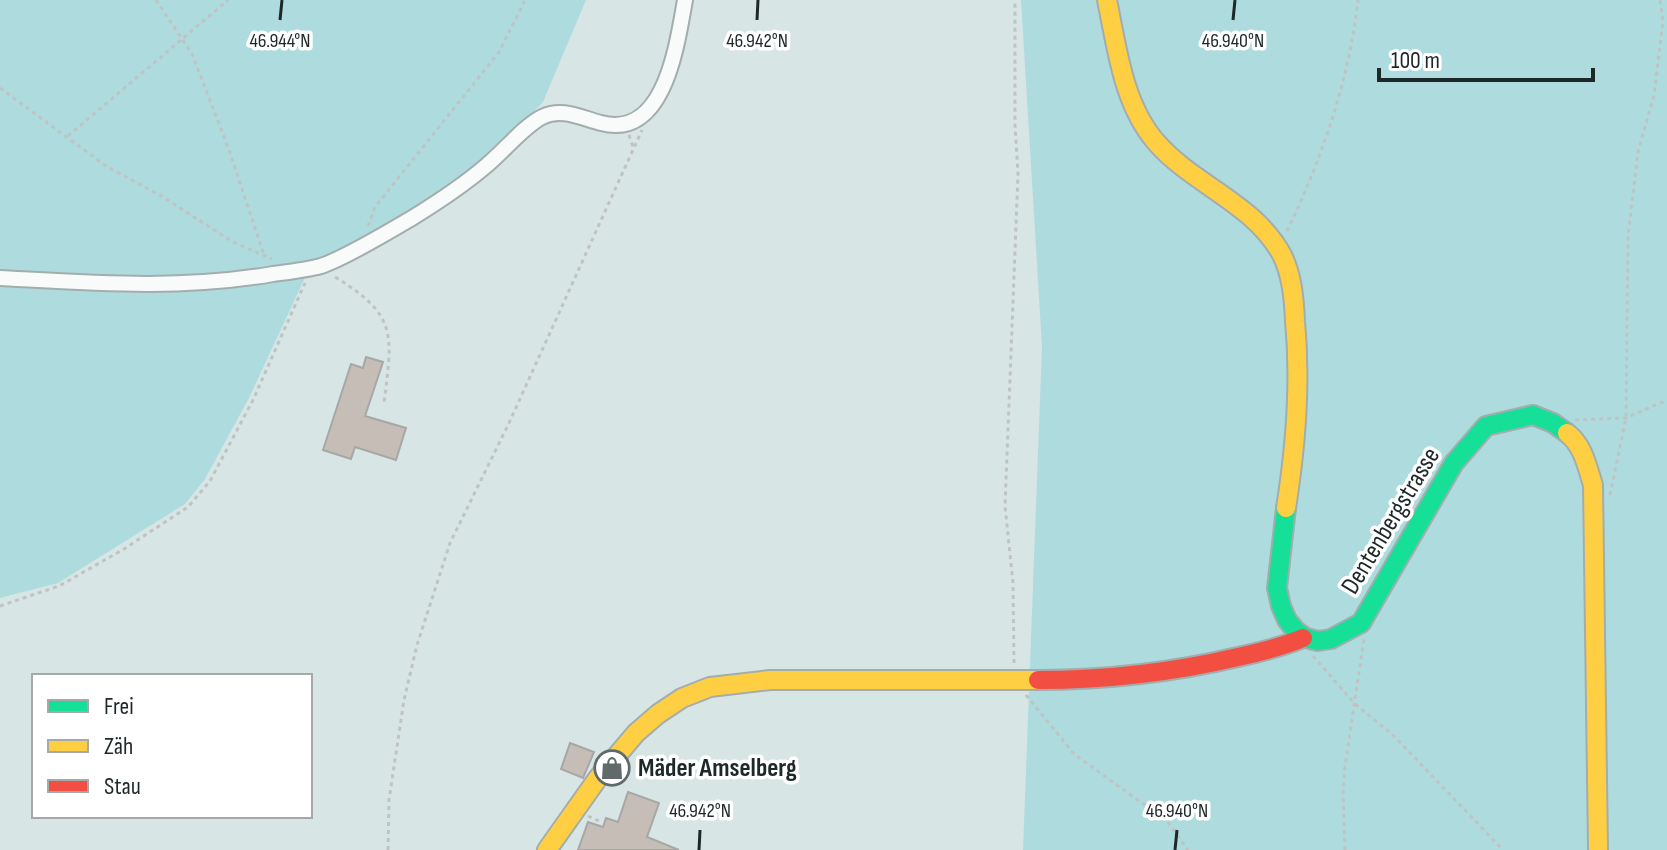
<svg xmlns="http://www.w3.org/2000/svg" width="1667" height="850" viewBox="0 0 1667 850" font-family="'Sofia Sans Condensed',sans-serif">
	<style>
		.green { fill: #aedcde }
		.building { fill: #c5bdb6; stroke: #a6a8a6; stroke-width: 2 }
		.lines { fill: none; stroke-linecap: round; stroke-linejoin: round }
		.street-casing { stroke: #a3adae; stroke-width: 18 }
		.fast-casing { stroke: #a3adae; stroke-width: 22 }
		.slow-casing { stroke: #a3adae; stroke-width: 22 }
		.jam-casing { stroke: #a3adae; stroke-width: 22 }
		.path { stroke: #c0c3c4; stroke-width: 3; stroke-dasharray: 4 4; stroke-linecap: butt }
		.street { stroke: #f9fbfb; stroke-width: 14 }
		.fast { stroke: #16e098; stroke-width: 18 }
		.slow { stroke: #ffcf43; stroke-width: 18 }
		.jam { stroke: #f24e42; stroke-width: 18 }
		.ticks { fill: none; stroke: #1f2829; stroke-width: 3 }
		.labels { text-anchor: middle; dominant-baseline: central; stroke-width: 7; stroke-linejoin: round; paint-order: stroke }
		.street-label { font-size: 26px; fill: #1f2829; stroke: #fff }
		.poi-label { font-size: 26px; font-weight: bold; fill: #1f2829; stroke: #fff; text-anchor: start }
		.ticks-label { font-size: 20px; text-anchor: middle; fill: #1f2829; stroke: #fff; stroke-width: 7; stroke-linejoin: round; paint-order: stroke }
	</style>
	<rect width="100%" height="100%" fill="#d8e5e5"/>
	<g class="green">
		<polygon points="0,0 586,0 543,102 481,164 409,214 320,263 152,282 0,273"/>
		<polygon points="1021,0 1667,0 1667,850 1023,850 1042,347"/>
		<polygon points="309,269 249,398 205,479 185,504 58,583 0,598 0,285 153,291 242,283"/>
	</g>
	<g class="building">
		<polygon points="366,357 383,362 365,416 406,428 396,460 355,447 351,459 323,450 351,364 363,368"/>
		<polygon points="570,743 594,752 583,778 561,769"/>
		<polygon points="628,792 659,803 647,837 679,850 578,850 588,822 603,827 606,818 618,822"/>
	</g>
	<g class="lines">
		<defs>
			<path id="street" d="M0,278C92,283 181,290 273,274C288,272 306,270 321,266C345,258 390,231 412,218C438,202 465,184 487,165C503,152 524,126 542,117C562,107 581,118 601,123C665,140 677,44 685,0"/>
			<polyline id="fast" points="1286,508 1277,588 1281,606 1287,620 1296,631 1306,638 1318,641 1331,639 1361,623 1454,463 1486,426 1533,415 1553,423 1567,433"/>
			<g id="slow">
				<path d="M1107,0C1117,48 1123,104 1156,142C1193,185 1254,203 1282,255C1292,275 1294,299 1295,321C1301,384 1296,445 1286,508"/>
				<path d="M1567,433C1583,445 1587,466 1593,485L1598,850"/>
				<polyline points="547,850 598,778 636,733 658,714 682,698 710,687 770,680 1038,680"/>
			</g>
			<path id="jam" d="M1038,680C1107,680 1170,673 1238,657C1261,652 1282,647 1303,638"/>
		</defs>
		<use href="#street" class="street-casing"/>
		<use href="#fast" class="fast-casing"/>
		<use href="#slow" class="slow-casing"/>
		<use href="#jam" class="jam-casing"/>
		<g class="path">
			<polyline points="156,0 192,54 228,147 264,255"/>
			<polyline points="0,88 106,166 163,197 233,242 272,259"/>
			<polyline points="629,135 634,150"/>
			<polyline points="68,136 228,0"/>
			<polyline points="368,226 375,207 499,52 525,0"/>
			<path d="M1287,231C1322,158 1349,81 1358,0"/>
			<path d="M335,277C399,316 392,335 384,404"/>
			<polyline points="1575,420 1626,418 1667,400"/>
			<polyline points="1610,495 1626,418 1628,236 1638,152 1654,95 1663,21 1660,0"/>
			<polyline points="0,606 59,586 124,549 188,507 210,481 253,400 305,283"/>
			<polyline points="1313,656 1354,703 1393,735 1503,850"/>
			<polyline points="1014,663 1013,583 1005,506 1018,174 1015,125 1015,0"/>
			<polyline points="1026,695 1074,754 1167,821 1188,850"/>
			<polyline points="588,816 599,821"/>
			<polyline points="388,850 389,800 404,700 417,645 450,543 509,423 642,130"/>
			<polyline points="1345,850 1343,793 1345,766 1364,639"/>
		</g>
		<use href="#street" class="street"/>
		<use href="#fast" class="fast"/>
		<use href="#slow" class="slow"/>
		<use href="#jam" class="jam"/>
	</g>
	<path class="ticks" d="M280,20L282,0M757,20L758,0M1233,20L1235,0M699,850L700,830M1175,850L1177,830"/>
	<defs>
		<symbol id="shop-ring" viewBox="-11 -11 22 22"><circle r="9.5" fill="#fff" stroke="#606a6b" stroke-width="1.5"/><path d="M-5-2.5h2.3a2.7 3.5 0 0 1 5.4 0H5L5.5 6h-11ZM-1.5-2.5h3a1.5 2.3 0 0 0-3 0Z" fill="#606a6b"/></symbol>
	</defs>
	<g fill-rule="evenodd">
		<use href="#shop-ring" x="592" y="748" width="40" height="40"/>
	</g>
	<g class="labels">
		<g class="street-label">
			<text transform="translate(1391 521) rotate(-59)">Dentenbergstrasse</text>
		</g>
		<g class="poi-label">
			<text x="638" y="768">Mäder Amselberg</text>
		</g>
	</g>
	<g class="ticks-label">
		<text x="280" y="47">46.944°N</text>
		<text x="757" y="47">46.942°N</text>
		<text x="1233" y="47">46.940°N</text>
		<text x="700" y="817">46.942°N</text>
		<text x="1177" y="817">46.940°N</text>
	</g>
	<rect x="32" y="674" width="280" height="144" fill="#ffffff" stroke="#a5a9a9" stroke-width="2"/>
	<rect x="48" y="700" width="40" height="12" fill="#16e098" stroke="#a5a9a9" stroke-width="2"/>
	<text x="104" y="714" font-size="24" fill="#1f2829">Frei</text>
	<rect x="48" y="740" width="40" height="12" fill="#ffcf43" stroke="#a5a9a9" stroke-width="2"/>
	<text x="104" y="754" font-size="24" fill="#1f2829">Zäh</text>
	<rect x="48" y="780" width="40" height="12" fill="#f24e42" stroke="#a5a9a9" stroke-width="2"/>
	<text x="104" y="794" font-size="24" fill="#1f2829">Stau</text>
	<path d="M1379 68v12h214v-12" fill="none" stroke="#1f2829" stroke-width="4"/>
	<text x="1391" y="68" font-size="24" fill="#1f2829" stroke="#ffffff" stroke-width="6" paint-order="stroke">100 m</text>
</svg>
